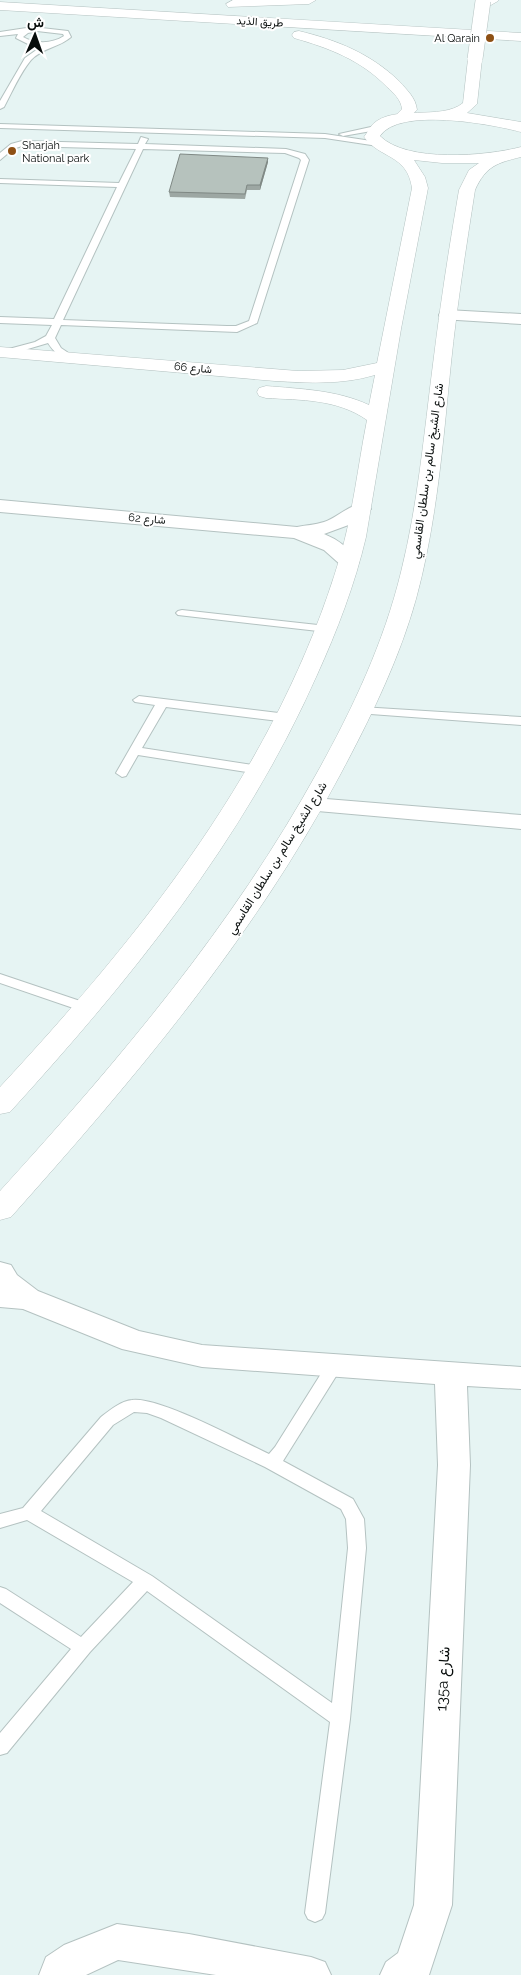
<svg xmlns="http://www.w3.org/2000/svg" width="521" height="1975" viewBox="0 0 521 1975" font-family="Raleway,Vazirmatn,sans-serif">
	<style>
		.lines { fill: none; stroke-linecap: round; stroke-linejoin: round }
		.lane-casing { stroke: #b4c2c1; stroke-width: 2 }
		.street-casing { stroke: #b4c2c1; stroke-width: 2 }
		.secondary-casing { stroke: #b4c2c1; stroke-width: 1 }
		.highway-casing { stroke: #b4c2c1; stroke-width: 1 }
		.lane { fill: #fff; fill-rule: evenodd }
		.street { fill: #fff; fill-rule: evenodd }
		.secondary { fill: #fff; fill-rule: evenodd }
		.highway { fill: #fff; fill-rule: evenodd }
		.secondary-bridge-casing { stroke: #b4c2c1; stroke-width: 16; stroke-linecap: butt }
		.secondary-bridge { stroke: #fff; stroke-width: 15 }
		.wall { fill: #9da7a3 }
		.shaded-wall { fill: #7f8884 }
		.building { fill: #b6c2bd; stroke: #7f8884 }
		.poi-dot { fill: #8e5014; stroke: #fff; stroke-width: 2 }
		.labels { text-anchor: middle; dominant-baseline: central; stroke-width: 4; stroke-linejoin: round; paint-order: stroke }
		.far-street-label { font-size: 11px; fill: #080d0c; stroke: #fff }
		.far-poi-label { font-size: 11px; fill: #080d0c; stroke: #fff; text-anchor: end }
		.street-label { font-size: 12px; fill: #080d0c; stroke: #fff }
		.near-street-label { font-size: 15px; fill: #080d0c; stroke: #fff }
	</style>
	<rect width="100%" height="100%" fill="#e6f4f3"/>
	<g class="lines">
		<defs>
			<g id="lane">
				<path d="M33,27L68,31L71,37C60,47 42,48 31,60C20,73 12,92 4,107L0,109V101L25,58L42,46L28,44L16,38L18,34L0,36V32ZM37,31L63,34L64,36C52,44 35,44 23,37L28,33Z"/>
				<polygon points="0,124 325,134 378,142 382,144 378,146 325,138 0,128"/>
				<polygon points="380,125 383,125 383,129 343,136 339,134"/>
				<path d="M141,137L148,139L145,144L286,149L305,154L309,160L257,323L237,332L61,325L55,338L61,348L73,356V360C63,361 53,351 48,343L11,354H5V350L35,342L46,336L52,325L0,323V317L54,319L117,187L0,183V179L119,183L136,149L22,146L13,149L0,160V153L11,144L22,141L138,144ZM143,149L285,153L299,158L301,160L249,321L236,326H227L63,320Z"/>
				<polygon points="182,610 327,626 333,629 327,632 178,615 176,613 178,611"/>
				<polygon points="139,696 287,714 293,718 287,722 166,707 142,748 259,766 265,770 259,774 138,755 126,776 122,777 116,773 155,705 135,702 133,700"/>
				<polygon points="361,707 521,717 521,725 357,713 355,711"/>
				<polygon points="0,974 92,1005 94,1008 87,1012 82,1011 0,983"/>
				<path d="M335,1359L341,1361L343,1365L283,1461L353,1499L364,1519L366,1548L350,1719L325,1913L322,1919L315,1922L308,1919L305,1913L330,1722L147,1591L90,1652L7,1753L0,1755V1733L71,1649L0,1603V1587L6,1589L81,1637L133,1582L27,1520L0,1528V1514L23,1508L101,1417C110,1410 121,1401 132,1400C158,1396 241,1441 269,1454L275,1447L329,1361ZM134,1412L147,1413L161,1418L265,1467L341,1509L346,1519L348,1548L332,1703L152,1576L41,1511L113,1425Z"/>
			</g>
			<g id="street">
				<polygon points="447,310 521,314 521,324 441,319 439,315 441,311"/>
				<path d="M0,500L297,527C306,525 315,525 324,522C339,517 352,501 368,505L371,509L354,523L324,534C339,540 350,549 359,562L356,566L349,568L342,566L324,550L294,538L0,512Z"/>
				<polygon points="314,798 521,815 521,829 306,810 302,805 306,800"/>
				<polygon points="0,1262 11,1265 17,1275 38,1291 139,1331 202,1345 521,1367 521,1389 467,1386 470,1465 452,1905 429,1975 380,1975 386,1962 398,1953 414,1905 438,1465 435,1384 202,1367 122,1349 23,1309 0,1307"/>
				<polygon points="117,1924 189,1934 311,1957 325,1962 331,1975 216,1975 118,1960 86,1975 39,1975 46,1957 64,1945"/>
			</g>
			<g id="secondary">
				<polygon points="484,0 498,0 498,1 491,5 486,4"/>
				<path d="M475,55L480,56L482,59L477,104L467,113L521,122V132C491,124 399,107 380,136C407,163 486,156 521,147V157C497,163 486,166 475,190C466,248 457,305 451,363C443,442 437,522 416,599C399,660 370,719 340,775C253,939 134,1079 11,1217L0,1220V1191C120,1059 232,927 318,771C353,708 384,642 401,572C418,504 424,434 433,364C440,306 449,248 459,190L469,170L479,163H442L414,160L425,177L428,188L401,329L366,537C355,584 337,631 317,675C244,840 131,979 10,1112L0,1114V1087C143,933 279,763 340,557C353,513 358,465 367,420C337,399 301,400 266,398L259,396L257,392L259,388L266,386C301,389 337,390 369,405L375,375C342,385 308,383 275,381L0,357V347L298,371L343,370L377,363L412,188C407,154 380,159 364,137C367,133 370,127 373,124C394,104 441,121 463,103L468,59L470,56Z"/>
			</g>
			<g id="highway">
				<polygon points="233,0 316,0 309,4 228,7 226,4"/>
				<polygon points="0,2 521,33 521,41 0,10"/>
				<path d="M299,31C337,40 371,54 399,81C407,90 416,98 417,110L405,121H395L393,118L402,109C401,100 394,93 387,87C361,60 329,48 294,38L292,35L294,32Z"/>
			</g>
		</defs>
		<use href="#lane" class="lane-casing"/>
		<use href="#street" class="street-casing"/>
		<use href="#secondary" class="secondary-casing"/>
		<use href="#highway" class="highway-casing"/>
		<use href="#lane" class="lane"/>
		<use href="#street" class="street"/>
		<use href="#secondary" class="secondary"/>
		<use href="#highway" class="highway"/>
		<defs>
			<polyline id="secondary-bridge" points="475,59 483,1"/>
		</defs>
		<use href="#secondary-bridge" class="secondary-bridge-casing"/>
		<use href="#secondary-bridge" class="secondary-bridge"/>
	</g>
	<polygon class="wall" points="268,162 260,190 247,190 245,199 170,197 169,192"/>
	<polygon class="shaded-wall" points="268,158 268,162 260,190 260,185"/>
	<polygon class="building" points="180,154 268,158 260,185 247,185 245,194 169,192"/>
	<g class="poi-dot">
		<circle cx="490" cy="38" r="5"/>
		<circle cx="12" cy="151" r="5"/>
	</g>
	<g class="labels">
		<g class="far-street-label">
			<text transform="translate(260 22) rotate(3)">طريق الذيد</text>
			<text transform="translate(193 368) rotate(5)">شارع 66</text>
			<text transform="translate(147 519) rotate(5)">شارع 62</text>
		</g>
		<g class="far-poi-label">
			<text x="480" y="38">Al Qarain</text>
			<text x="22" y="145" text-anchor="start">Sharjah<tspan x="22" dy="13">National park</tspan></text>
		</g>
		<g class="street-label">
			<text transform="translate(427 471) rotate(-82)">شارع الشيخ سالم بن سلطان القاسمي</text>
			<text transform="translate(277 858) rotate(-58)">شارع الشيخ سالم بن سلطان القاسمي</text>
		</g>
		<g class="near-street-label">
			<text transform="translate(443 1679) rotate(-87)">135a شارع</text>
		</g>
	</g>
	<g transform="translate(35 35) rotate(2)" stroke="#ffffff" stroke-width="4" paint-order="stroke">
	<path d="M0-4L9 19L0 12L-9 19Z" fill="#080d0c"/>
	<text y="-8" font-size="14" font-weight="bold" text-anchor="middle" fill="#080d0c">ش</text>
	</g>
</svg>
